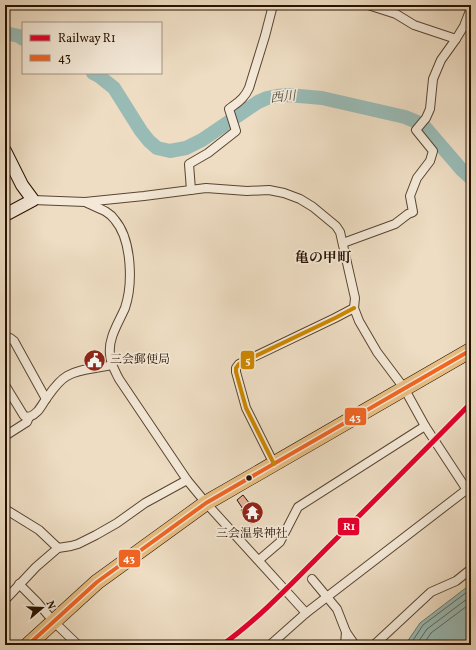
<svg xmlns="http://www.w3.org/2000/svg" width="476" height="650" viewBox="0 0 476 650" font-family="Vollkorn,'Noto Serif JP',serif">
	<style>
		.water { fill: #99bbb6; stroke: #6b776d }
		.lines { fill: none; stroke-linecap: round; stroke-linejoin: round }
		.shore { stroke: #60665b; stroke-width: 1 }
		.river { stroke: #99bbb6; stroke-width: 14 }
		.building { fill: #e5b099; stroke: #271200 }
		.street-casing { stroke: #594531; stroke-width: 10 }
		.secondary-casing { stroke: #271200; stroke-width: 14 }
		.highway-casing { stroke: #271200; stroke-width: 16 }
		.street { stroke: #f4e9d8; stroke-width: 8 }
		.secondary { stroke: #f4e9d8; stroke-width: 12 }
		.highway { stroke: #e7be82; stroke-width: 15 }
		.bus-1-casing { stroke: #f4e9d8; stroke-width: 7 }
		.bus-2-casing { stroke: #f4e9d8; stroke-width: 7 }
		.bus-1 { stroke: #f26522; stroke-width: 4 }
		.bus-2 { stroke: #cd8800; stroke-width: 4 }
		.rail-1-casing { stroke: #f4e9d8; stroke-width: 8 }
		.rail-1 { stroke: #e4002b; stroke-width: 5 }
		.bus-dot { fill: #271200; stroke: #f4e9d8; stroke-width: 1.5 }
		.labels { text-anchor: middle; dominant-baseline: central; stroke-width: 3.5; stroke-linejoin: round; paint-order: stroke }
		.poi-label { font-size: 12px; fill: #271200; stroke: #f4e9d8; text-anchor: start }
		.water-label { font-size: 13px; font-style: italic; fill: #4f4d40; stroke: #f4e9d8 }
		.quarter-label { font-size: 14px; font-weight: bold; fill: #271200; stroke: #f4e9d8 }
		.line-badge { stroke: #f4e9d8; stroke-width: 1.5 }
		.badge-label { font-size: 11px; text-anchor: middle; font-weight: bold; fill: #fff }
	</style>
	<rect width="100%" height="100%" fill="#eeddc3"/>
	<filter id="stains"><feTurbulence type="fractalNoise" baseFrequency=".005" numOctaves="4"/><feColorMatrix values="0 0 0 0 .2 0 0 0 0 .09 0 0 0 0 .02 0 0 0 .5 -.17"/></filter>
	<radialGradient id="worn" r=".72"><stop offset=".6" stop-color="#630" stop-opacity="0"/><stop offset="1" stop-color="#630" stop-opacity=".3"/></radialGradient>
	<polygon class="water" points="471,584 471,645 405,645 420,623"/>
	<g class="lines">
		<g class="shore">
			<polyline points="410,645 423,625 471,589"/>
			<polyline points="416,645 427,629 471,596"/>
			<polyline points="423,645 431,633 471,603"/>
		</g>
		<g class="river">
			<polyline points="5,33 19,36 23,39"/>
			<polyline points="93,73 99,76 114,88 141,131 149,141 157,148 170,151 186,148 202,140 258,102 267,98 277,96 288,95 322,98 405,117 417,122 424,126 461,169 471,178"/>
		</g>
	</g>
	<g class="building">
		<polygon points="100,354 101,362 87,364 86,356"/>
		<polygon points="243,495 250,504 253,502 262,515 251,523 241,510 243,509 237,500"/>
	</g>
	<g class="lines">
		<defs>
			<g id="street">
				<polyline points="368,5 396,14 414,25 456,39"/>
				<path d="M191,190L189,164L208,153L236,131L229,109C238,102 244,99 249,88L265,36L273,5"/>
				<polyline points="33,200 85,202 144,196 206,188 247,191 269,190 284,193 300,199 313,207 336,226 340,232 355,298 354,308 359,321 377,352 404,388 425,426 467,490"/>
				<path d="M87,203C97,208 108,210 115,220C132,240 133,284 125,308C119,322 108,338 110,354C110,363 115,371 119,379L187,480L206,503L306,613"/>
				<polyline points="343,243 395,224 408,214 413,212 410,196 417,178 430,161 433,151 416,130 426,118 430,109 433,79 441,60 456,39 464,26 471,8"/>
				<polyline points="5,338 10,338 14,341 46,399"/>
				<path d="M5,385L24,416L29,417C38,414 41,406 46,399C51,392 58,381 67,376C80,368 97,369 112,365"/>
				<polyline points="5,436 27,422 29,417"/>
				<polyline points="274,464 246,408 236,372 236,368 239,364 335,318 354,308"/>
				<polyline points="5,509 39,530 58,548"/>
				<polyline points="259,560 280,542 298,507 425,426"/>
				<polyline points="312,579 337,609 346,632 355,645"/>
				<polyline points="19,584 37,602 54,622 78,645"/>
				<polyline points="5,600 36,567 58,548 71,546 78,544 96,535 117,523 145,503 187,480"/>
				<polyline points="270,645 306,613 470,487"/>
				<polyline points="345,645 346,632"/>
				<polyline points="374,645 431,592 456,581 471,569"/>
			</g>
			<polyline id="secondary" points="5,151 22,185 33,200 5,215"/>
			<polyline id="highway" points="28,645 97,582 206,503 471,350"/>
		</defs>
		<use href="#street" class="street-casing"/>
		<use href="#secondary" class="secondary-casing"/>
		<use href="#highway" class="highway-casing"/>
		<use href="#street" class="street"/>
		<use href="#secondary" class="secondary"/>
		<use href="#highway" class="highway"/>
		<defs>
			<polyline id="bus-1" points="28,645 97,582 206,503 471,350"/>
			<polyline id="bus-2" points="274,464 246,408 236,372 236,368 239,364 335,318 354,308"/>
		</defs>
		<use href="#bus-1" class="bus-1-casing"/>
		<use href="#bus-2" class="bus-2-casing"/>
		<use href="#bus-1" class="bus-1"/>
		<use href="#bus-2" class="bus-2"/>
		<defs>
			<path id="rail-1" d="M222,645C261,617 294,581 327,548C375,500 424,451 471,403"/>
		</defs>
		<use href="#rail-1" class="rail-1-casing"/>
		<use href="#rail-1" class="rail-1"/>
	</g>
	<defs>
		<symbol id="civic-disc" viewBox="-11 -11 22 22"><circle r="9.5" fill="#8f2418" stroke="#f4e9d8"/><path d="M-.6-6.5H3V-4.5H.6V-3L4-1V1h2V6H-6V1h2V-1L-.6-3ZM-1.2 2.5V6h2.4V2.5Z" fill="#fff"/></symbol>
		<symbol id="temple-disc" viewBox="-11 -11 22 22"><circle r="9.5" fill="#8f2418" stroke="#f4e9d8"/><path d="M0-6L5-2H3V0L6.5 2.5H4V6H1.5V3h-3V6H-4V2.5H-6.5L-3 0V-2H-5Z" fill="#fff"/></symbol>
	</defs>
	<g fill-rule="evenodd">
		<use href="#civic-disc" x="82" y="348" width="25" height="25"/>
		<use href="#temple-disc" x="240" y="500" width="25" height="25"/>
	</g>
	<circle class="bus-dot" cx="249" cy="478" r="3.5"/>
	<g class="labels">
		<g class="poi-label">
			<text x="110" y="360">三会郵便局</text>
			<text x="252" y="534" text-anchor="middle">三会温泉神社</text>
		</g>
		<g class="water-label">
			<text transform="translate(283 98) rotate(-6)">西川</text>
		</g>
		<g class="quarter-label">
			<text x="323" y="258">亀の甲町</text>
		</g>
	</g>
	<g class="line-badge">
		<rect x="240" y="350" width="15" height="20" rx="4" fill="#cd8800"/>
		<rect x="344" y="407" width="23" height="19" rx="4" fill="#f26522"/>
		<rect x="337" y="517" width="23" height="19" rx="4" fill="#e4002b"/>
		<rect x="118" y="549" width="23" height="19" rx="4" fill="#f26522"/>
	</g>
	<g class="badge-label">
		<text x="248" y="364">5</text>
		<text x="355" y="421">43</text>
		<text x="349" y="530">R1</text>
		<text x="129" y="562">43</text>
	</g>
	<rect width="476" height="650" fill="none" stroke="#eeddc3" stroke-width="20"/>
	<rect x="6" y="6" width="464" height="638" fill="none" stroke="#271200" stroke-width="2"/>
	<rect x="10" y="10" width="456" height="630" fill="none" stroke="#271200"/>
	<rect x="22" y="22" width="140" height="52" fill="#f4e9d8" stroke="#a29382"/>
	<rect x="30" y="35" width="20" height="6" fill="#e4002b" stroke="#a29382"/>
	<text x="58" y="42" font-size="12" fill="#271200">Railway R1</text>
	<rect x="30" y="55" width="20" height="6" fill="#f26522" stroke="#a29382"/>
	<text x="58" y="62" font-size="12" fill="#271200">43</text>
	<g transform="translate(42 608) rotate(71)" stroke="#f4e9d8" stroke-width="3" paint-order="stroke">
	<path d="M0-3L7 15L0 10L-7 15Z" fill="#271200"/>
	<text y="-6" font-size="11" font-weight="bold" text-anchor="middle" fill="#271200">N</text>
	</g>
	<rect width="100%" height="100%" filter="url(#stains)"/>
	<rect width="100%" height="100%" fill="url(#worn)"/>
</svg>
